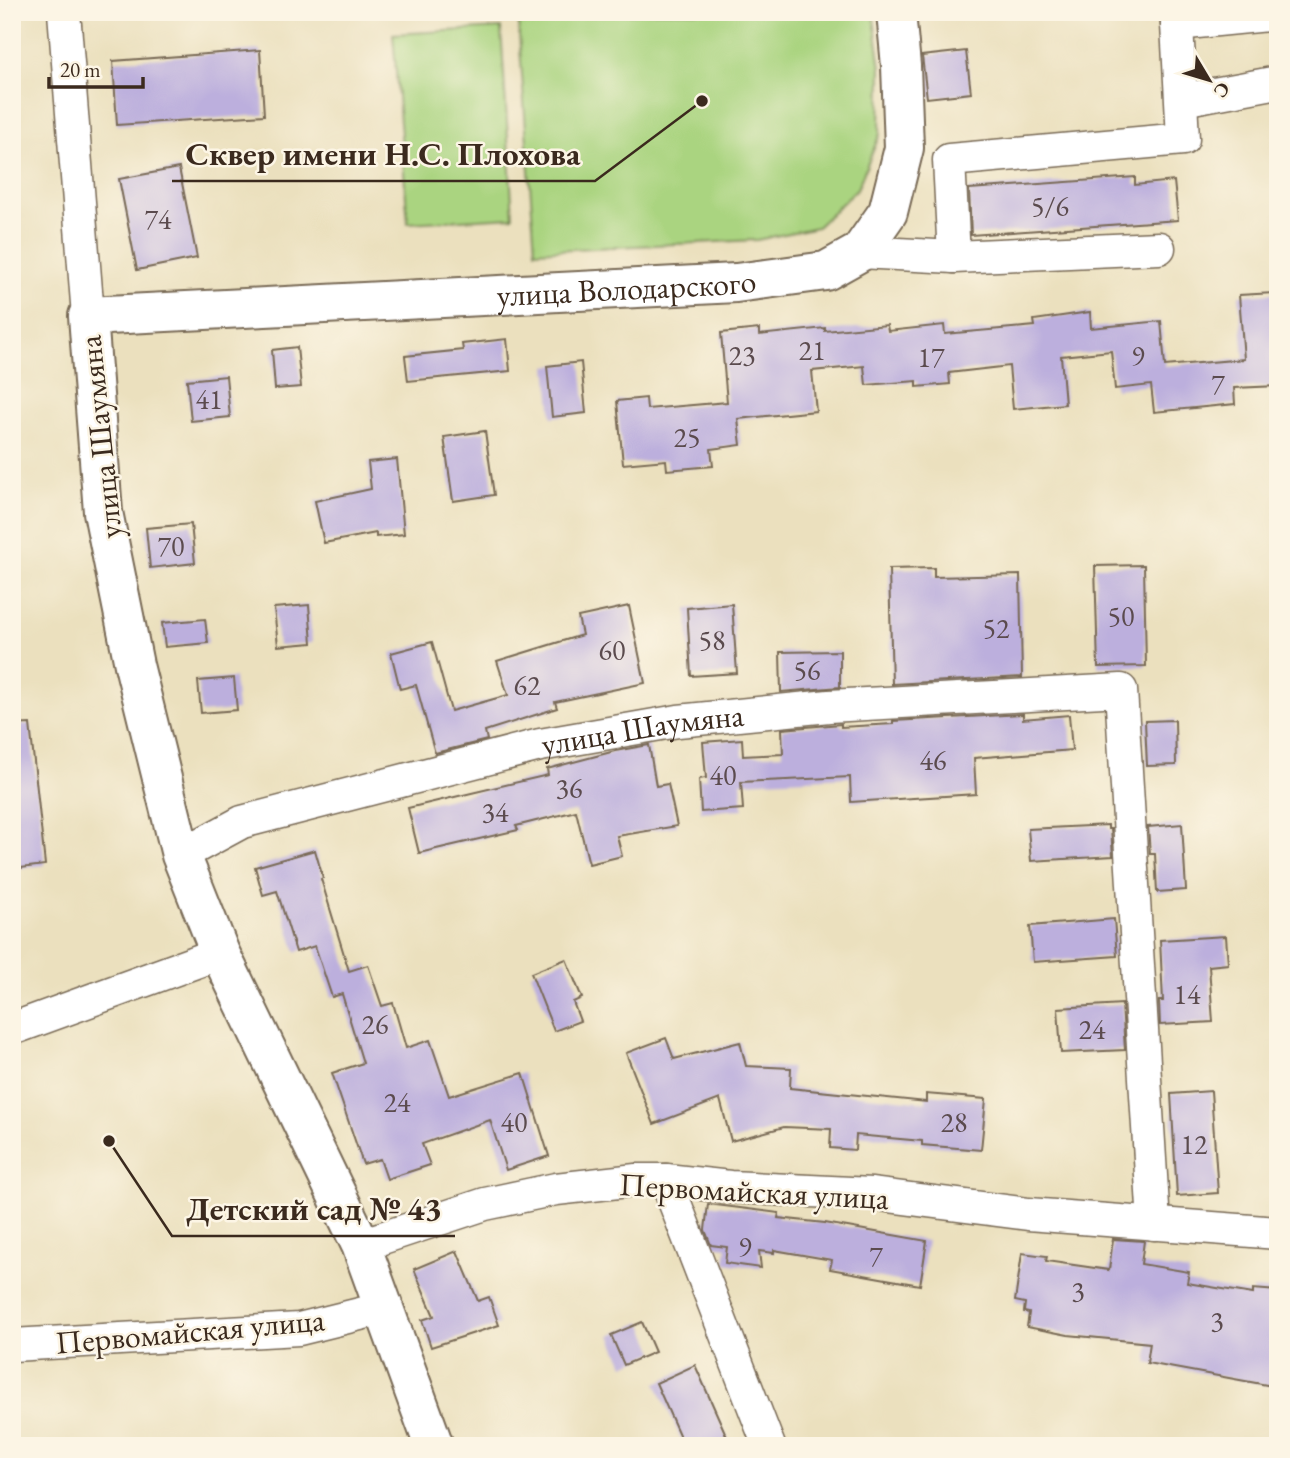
<svg xmlns="http://www.w3.org/2000/svg" width="1290" height="1458" viewBox="0 0 1290 1458" font-family="'EB Garamond',serif">
	<style>
		.green { fill: #aad480; stroke: #727f4f; stroke-width: 2 }
		.building { fill: #bcafdd }
		.lines { fill: none; stroke-linecap: round; stroke-linejoin: round }
		.minor-casing { stroke: #796a56; stroke-width: 35 }
		.major-casing { stroke: #796a56; stroke-width: 42 }
		.minor { stroke: #fff; stroke-width: 32 }
		.major { stroke: #fff; stroke-width: 38 }
		.labels { text-anchor: middle; dominant-baseline: central; stroke-width: 5; stroke-linejoin: round; paint-order: stroke }
		.number-label { font-size: 28px; fill: #5b4b4e }
		.street-label { font-size: 32px; fill: #3b2a1e; stroke: #fcf5e5 }
		.leader { fill: none; stroke: #3b2a1e; stroke-width: 2.5 }
		.callout-dot { fill: #3b2a1e; stroke: #fcf5e5; stroke-width: 2.5 }
		.callout-label { font-size: 33px; text-anchor: middle; font-weight: bold; fill: #3b2a1e; stroke: #fcf5e5; stroke-width: 5; stroke-linejoin: round; paint-order: stroke }
	</style>
	<rect width="100%" height="100%" fill="#fcf5e5"/>
	<filter id="ink" filterUnits="userSpaceOnUse"><feTurbulence type="fractalNoise" baseFrequency=".0143" numOctaves="2"/><feDisplacementMap in="SourceGraphic" scale="14" xChannelSelector="R" yChannelSelector="G"/><feConvolveMatrix kernelMatrix="1 2 1 2 8 2 1 2 1" color-interpolation-filters="sRGB"/></filter>
	<filter id="wash" filterUnits="userSpaceOnUse"><feTurbulence type="fractalNoise" baseFrequency=".00686" numOctaves="4" result="noise"/><feDisplacementMap in="SourceGraphic" scale="28" xChannelSelector="R" yChannelSelector="G"/><feGaussianBlur stdDeviation="1.57" result="paint"/><feColorMatrix in="noise" values="0 0 0 0 0 0 0 0 0 0 0 0 0 0 0 0 0 1.4 0 .05"/><feComposite in="paint" operator="in"/></filter>
	<g filter="url(#wash)">
		<rect width="100%" height="100%" fill="#ebe0be"/>
		<g class="green">
			<polygon points="653,12 873,12 881,68 880,134 857,189 817,227 757,240 535,251 518,21"/>
			<polygon points="501,28 513,217 408,223 393,34"/>
		</g>
		<g id="blocks">
			<g class="building">
				<polygon points="260,50 264,115 117,125 113,61"/>
				<polygon points="966,51 971,93 927,98 922,56"/>
				<polygon points="179,168 197,258 137,270 119,179"/>
				<polygon points="1135,177 1135,185 1174,181 1178,220 971,235 969,189"/>
				<polygon points="1274,293 1278,386 1234,388 1235,404 1154,412 1151,385 1115,389 1111,351 1061,356 1065,404 1013,409 1009,366 949,373 950,384 917,387 917,381 866,385 864,366 812,371 816,411 738,419 741,445 711,449 713,466 667,470 666,460 623,464 617,401 646,398 647,409 727,402 721,333 759,329 759,335 825,328 825,331 887,325 888,331 944,325 945,334 1035,326 1034,320 1090,312 1091,328 1161,321 1165,366 1244,359 1239,295"/>
				<polygon points="507,339 510,371 408,381 405,356 463,350 462,344"/>
				<polygon points="297,347 301,387 275,389 272,350"/>
				<polygon points="581,362 586,413 552,417 547,366"/>
				<polygon points="226,376 230,417 191,421 187,380"/>
				<polygon points="485,431 494,495 453,501 444,437"/>
				<polygon points="397,459 404,534 376,537 376,533 324,543 315,501 371,489 368,462"/>
				<polygon points="191,524 195,563 150,568 146,528"/>
				<polygon points="1144,565 1146,666 1098,667 1095,566"/>
				<polygon points="934,568 934,577 1020,575 1022,677 892,684 889,569"/>
				<polygon points="732,604 737,673 691,676 687,608"/>
				<polygon points="309,605 312,643 278,646 274,608"/>
				<polygon points="629,606 645,683 555,702 557,708 485,731 487,740 435,753 416,685 400,689 391,653 432,642 451,711 508,695 497,661 582,635 578,617"/>
				<polygon points="205,619 208,643 165,647 162,623"/>
				<polygon points="840,651 840,687 781,692 780,652"/>
				<polygon points="234,678 237,710 201,713 198,681"/>
				<polygon points="1023,714 1023,719 1069,715 1072,750 974,758 976,794 851,802 850,777 741,782 743,809 701,812 699,779 706,778 703,742 742,739 743,756 783,754 782,729 841,724 841,727 893,724 893,721"/>
				<polygon points="1175,720 1176,765 1147,766 1145,721"/>
				<polygon points="30,724 45,865 12,869 12,725"/>
				<polygon points="649,745 656,786 668,784 677,826 617,836 622,856 589,864 576,811 516,826 518,830 419,853 408,808 548,775 547,769 615,751"/>
				<polygon points="1182,824 1186,890 1157,892 1155,854 1150,854 1148,827"/>
				<polygon points="1108,825 1108,829 1111,829 1113,856 1031,861 1028,829"/>
				<polygon points="315,850 323,878 321,879 349,971 368,965 382,1006 393,1003 406,1048 430,1040 449,1096 523,1073 549,1156 506,1170 490,1120 422,1144 430,1165 387,1179 380,1159 363,1164 332,1073 363,1063 342,994 332,997 315,946 296,952 277,891 263,895 255,867"/>
				<polygon points="1114,919 1117,956 1033,962 1030,926"/>
				<polygon points="1226,936 1228,964 1209,966 1213,1022 1160,1025 1159,1001 1163,1001 1160,940"/>
				<polygon points="566,959 582,998 573,1002 580,1021 554,1031 531,973"/>
				<polygon points="1122,1004 1125,1050 1061,1053 1058,1008"/>
				<polygon points="666,1038 674,1059 740,1042 746,1066 791,1068 790,1088 926,1102 926,1094 986,1099 981,1150 922,1145 922,1141 856,1135 855,1150 830,1148 831,1129 784,1127 731,1141 720,1099 654,1124 626,1053"/>
				<polygon points="1211,1091 1218,1193 1177,1196 1171,1094"/>
				<polygon points="708,1204 779,1213 778,1218 825,1223 927,1241 920,1285 830,1269 832,1260 774,1250 774,1253 759,1251 761,1268 725,1263 727,1247 711,1245 705,1230"/>
				<polygon points="1113,1239 1144,1241 1141,1264 1189,1272 1187,1283 1253,1294 1253,1289 1278,1291 1278,1387 1147,1363 1150,1343 1068,1335 1027,1327 1029,1313 1024,1312 1025,1303 1015,1301 1022,1253 1047,1256 1046,1261 1109,1270"/>
				<polygon points="457,1251 478,1301 489,1297 499,1325 431,1347 422,1320 434,1316 414,1269"/>
				<polygon points="642,1322 655,1352 624,1365 611,1335"/>
				<polygon points="695,1365 731,1446 684,1446 656,1383"/>
			</g>
		</g>
	</g>
	<g filter="url(#ink)">
		<use href="#blocks" fill-opacity="0" stroke="#796a56" stroke-width="2"/>
		<g class="lines">
			<defs>
				<g id="minor">
					<polyline points="64,12 88,316"/>
					<polyline points="1177,12 1177,24 1278,14"/>
					<polyline points="1182,100 1278,82"/>
					<polyline points="860,252 954,257 1159,248"/>
					<polyline points="954,257 949,160 1183,139 1177,24"/>
					<path id="s1" d="M181,855L242,822L540,745L678,721L829,706L1121,690L1154,1224"/>
					<polyline points="12,1029 220,953"/>
					<polyline points="666,1180 769,1446"/>
					<polyline points="361,1245 485,1204 556,1189 636,1180 666,1180 730,1187 872,1194 1028,1214 1278,1233"/>
					<polyline points="12,1345 299,1329 368,1312"/>
				</g>
				<g id="major">
					<path id="s2" d="M434,1446L361,1245L220,953L181,855L134,665L103,512L88,316L736,283L826,271L860,252L888,212L904,148L901,66L896,12"/>
				</g>
			</defs>
			<use href="#minor" class="minor-casing"/>
			<use href="#major" class="major-casing"/>
			<use href="#minor" class="minor"/>
			<use href="#major" class="major"/>
		</g>
	</g>
	<g class="labels">
		<g class="number-label">
			<text x="1050" y="206">5/6</text>
			<text x="158" y="219">74</text>
			<text x="812" y="350">21</text>
			<text x="742" y="355">23</text>
			<text x="1138" y="355">9</text>
			<text x="931" y="357">17</text>
			<text x="1218" y="384">7</text>
			<text x="209" y="399">41</text>
			<text x="687" y="437">25</text>
			<text x="171" y="546">70</text>
			<text x="1121" y="616">50</text>
			<text x="996" y="628">52</text>
			<text x="712" y="640">58</text>
			<text x="612" y="650">60</text>
			<text x="807" y="670">56</text>
			<text x="527" y="685">62</text>
			<text x="933" y="760">46</text>
			<text x="723" y="775">40</text>
			<text x="569" y="788">36</text>
			<text x="495" y="812">34</text>
			<text x="1187" y="994">14</text>
			<text x="375" y="1024">26</text>
			<text x="1092" y="1029">24</text>
			<text x="397" y="1102">24</text>
			<text x="514" y="1122">40</text>
			<text x="954" y="1122">28</text>
			<text x="1194" y="1144">12</text>
			<text x="745" y="1246">9</text>
			<text x="876" y="1256">7</text>
			<text x="1078" y="1291">3</text>
			<text x="1217" y="1321">3</text>
		</g>
		<g class="street-label">
			<text stroke="none"><textPath href="#s2" startOffset="1731">улица Володарского</textPath></text>
			<text transform="translate(100 437) rotate(-96)">улица Шаумяна</text>
			<text stroke="none"><textPath href="#s1" startOffset="481">улица Шаумяна</textPath></text>
			<text transform="translate(754 1191) rotate(3)">Первомайская улица</text>
			<text transform="translate(190 1331) rotate(-5)">Первомайская улица</text>
		</g>
	</g>
	<path class="leader" d="M702 101L595 181H172M109 1141L172 1236H455"/>
	<g class="callout-dot">
		<circle cx="702" cy="101" r="7"/>
		<circle cx="109" cy="1141" r="7"/>
	</g>
	<g class="callout-label">
		<text x="383" y="165">Сквер имени Н.С. Плохова</text>
		<text x="314" y="1220">Детский сад № 43</text>
	</g>
	<rect width="1290" height="1458" fill="none" stroke="#fcf5e5" stroke-width="42"/>
	<g transform="translate(1209 80) rotate(128)" stroke="#fcf5e5" stroke-width="5" paint-order="stroke">
	<path d="M0-5L12 26L0 18L-12 26Z" fill="#3b2a1e"/>
	<text y="-10" font-size="19" font-weight="bold" text-anchor="middle" fill="#3b2a1e">С</text>
	</g>
	<path d="M49 77v10h94v-10" fill="none" stroke="#3b2a1e" stroke-width="3.5"/>
	<text x="60" y="77" font-size="21" fill="#3b2a1e" stroke="#fcf5e5" stroke-width="5" paint-order="stroke">20 m</text>
</svg>
